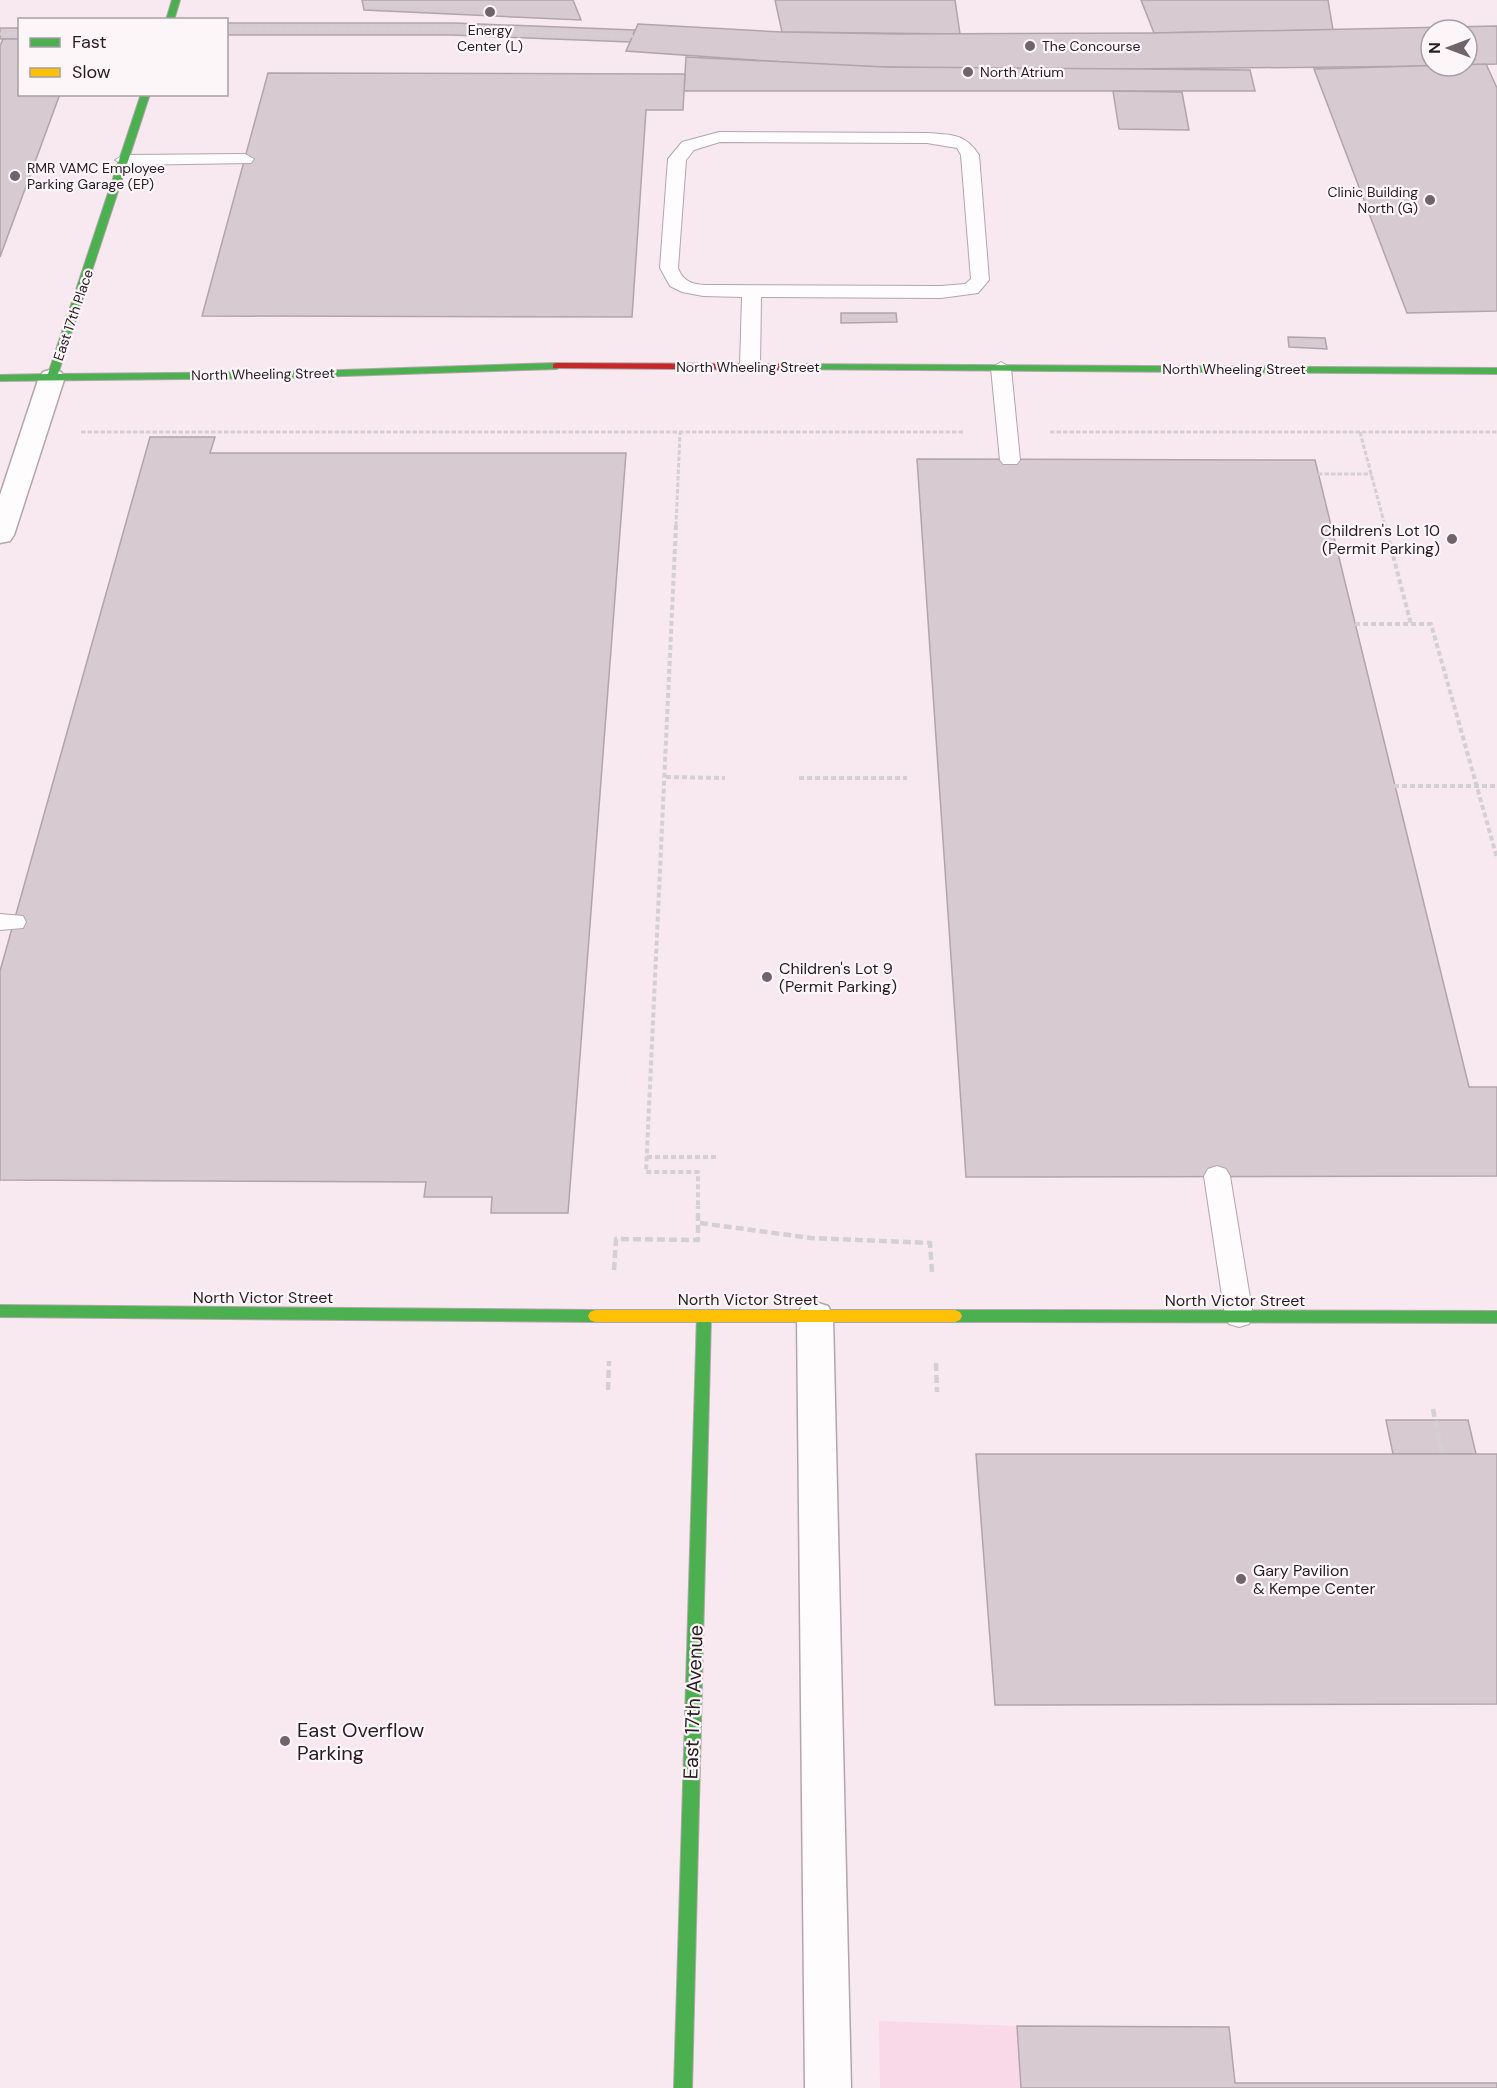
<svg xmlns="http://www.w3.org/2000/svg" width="1497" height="2088" viewBox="0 0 1497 2088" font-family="'DM Sans',sans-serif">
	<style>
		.green { fill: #f9d8e8 }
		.building { fill: #d8cad1; stroke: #b1a4ab; stroke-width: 1.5 }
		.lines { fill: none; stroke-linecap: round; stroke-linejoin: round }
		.lane-casing { stroke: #b2a5ab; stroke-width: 2 }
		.street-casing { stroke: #b2a5ab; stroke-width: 3 }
		.fast-casing { stroke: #b2a5ab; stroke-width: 2 }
		.slow-casing { stroke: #b2a5ab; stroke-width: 2 }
		.jam-casing { stroke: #b2a5ab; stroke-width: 2 }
		.path-far2 { stroke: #d4d0d2; stroke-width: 3; stroke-dasharray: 4.5 2; stroke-linecap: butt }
		.path-far1 { stroke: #d4d0d2; stroke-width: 4; stroke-dasharray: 5 3; stroke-linecap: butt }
		.path { stroke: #d4d0d2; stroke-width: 4.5; stroke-dasharray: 8 4; stroke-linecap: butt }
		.lane { fill: #fefcfd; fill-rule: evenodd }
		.street { fill: #fefcfd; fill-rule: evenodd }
		.fast { fill: #4caf50; fill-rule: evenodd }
		.slow { fill: #ffc107; fill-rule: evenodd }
		.jam { fill: #c62828; fill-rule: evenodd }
		.poi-dot { fill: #71636a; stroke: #fdf6f9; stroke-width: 2 }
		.labels { text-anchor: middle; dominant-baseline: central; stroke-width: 4.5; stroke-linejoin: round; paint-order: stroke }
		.far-poi-label { font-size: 14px; fill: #281c22; stroke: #fdf6f9; text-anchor: start }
		.far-street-label { font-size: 14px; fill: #281c22; stroke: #fdf6f9 }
		.poi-label { font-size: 16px; fill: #281c22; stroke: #fdf6f9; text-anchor: start }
		.street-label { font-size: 16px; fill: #281c22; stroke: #fdf6f9 }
		.near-street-label { font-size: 20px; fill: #281c22; stroke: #fdf6f9 }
		.near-poi-label { font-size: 20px; fill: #281c22; stroke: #fdf6f9; text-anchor: start }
	</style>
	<rect width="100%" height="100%" fill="#f8e8f0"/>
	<polygon class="green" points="879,2021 1017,2026 1021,2088 880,2088"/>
	<g class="building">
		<polygon points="362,0 573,0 581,20 364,10"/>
		<polygon points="775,0 955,0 960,34 782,32"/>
		<polygon points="1141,0 1328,0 1333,30 1154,33"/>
		<polygon points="226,23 454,23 635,30 630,42 451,35 226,35"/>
		<polygon points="638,24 782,32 898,34 1154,33 1497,26 1497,64 1467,65 1467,30 1431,30 1431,66 1437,66 1028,70 841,66 626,51"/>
		<rect x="0" y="28" width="20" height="11"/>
		<polygon points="3,39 20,39 20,94 60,94 0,257 0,46"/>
		<polygon points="686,57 885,67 1250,70 1255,91 684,91"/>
		<polygon points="1486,64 1497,88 1497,311 1407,313 1314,69"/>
		<polygon points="268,73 685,74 683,110 646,110 632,317 202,316"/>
		<polygon points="1113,91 1182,92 1189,130 1119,129"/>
		<polygon points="841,313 896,313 897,322 841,323"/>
		<polygon points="1288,337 1325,338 1327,349 1289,347"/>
		<polygon points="150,437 215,437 210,453 626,453 568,1213 491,1213 492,1197 424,1197 426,1182 0,1180 0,971"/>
		<polygon points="917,459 1315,460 1469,1087 1497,1087 1497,1176 966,1177"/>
		<polygon points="1386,1420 1468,1420 1476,1454 1393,1454"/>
		<polygon points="976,1454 1497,1454 1497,1704 995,1705"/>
		<polygon points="1017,2026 1229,2027 1235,2083 1497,2083 1497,2088 1021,2088"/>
	</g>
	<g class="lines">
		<defs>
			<g id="lane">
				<path d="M719,132L927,133C951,135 965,133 979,155L989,280L978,293L941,298L761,297L760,366L757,370H743L740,366L742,297L703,296L682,292L670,286L660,268L668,159L682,142ZM720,142L927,143L957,148L961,155L971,279L965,284L941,286L719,285C702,285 685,287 678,268L686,160L694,150Z"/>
				<polygon points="245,154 254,159 251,163 124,165 115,160 124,155"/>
				<polygon points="1001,362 1011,368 1020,460 1017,464 1003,464 1000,460 991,368"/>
				<polygon points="0,914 23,916 26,922 23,928 0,930"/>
				<polygon points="1217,1166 1226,1169 1230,1176 1253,1316 1249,1324 1239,1327 1229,1324 1225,1316 1204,1176 1208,1169"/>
			</g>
			<g id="street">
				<polygon points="52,369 61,372 65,377 14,535 10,541 0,543 0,495 39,377 43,372"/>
				<polygon points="815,1302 828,1306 833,1316 851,2088 805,2088 797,1316 802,1306"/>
			</g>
			<g id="fast">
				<polygon points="172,0 180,0 174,20 166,20"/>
				<polygon points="141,94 150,94 58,374 282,372 557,363 562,366 557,369 282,378 0,381 0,375 48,374"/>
				<polygon points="784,364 1497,368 1497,374 780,369 780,365"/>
				<polygon points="0,1305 595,1310 600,1312 602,1316 600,1320 595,1322 0,1317"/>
				<polygon points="704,1310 709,1312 711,1316 692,2088 674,2088 697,1316 699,1312"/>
				<polygon points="955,1310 1497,1311 1497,1323 955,1322 950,1320 948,1316 950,1312"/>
			</g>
			<polygon id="slow" points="595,1310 955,1310 960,1312 962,1316 960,1320 955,1322 595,1322 590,1320 588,1316 590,1312"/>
			<polygon id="jam" points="557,363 784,364 789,367 784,370 553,368 553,364"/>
		</defs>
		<use href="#lane" class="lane-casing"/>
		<use href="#street" class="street-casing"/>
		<use href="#fast" class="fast-casing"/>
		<use href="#slow" class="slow-casing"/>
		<use href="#jam" class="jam-casing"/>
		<g class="path-far2">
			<polyline points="226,29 452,29 633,36"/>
			<polyline points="0,34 20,33"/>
			<polyline points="81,432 965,432"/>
			<polyline points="1050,432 1497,432"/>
			<polyline points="1360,432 1385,526"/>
			<polyline points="1318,474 1372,474"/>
			<polyline points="676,526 680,433"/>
		</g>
		<g class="path-far1">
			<polyline points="676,525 646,1172 698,1172 698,1207"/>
			<polyline points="1385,525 1411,624"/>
			<polyline points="1355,624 1431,624 1497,858"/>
			<polyline points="666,777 725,778"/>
			<polyline points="799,778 907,778"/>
			<polyline points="1394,786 1497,786"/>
			<polyline points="647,1157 716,1157"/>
		</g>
		<g class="path">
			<polyline points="700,1223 811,1238 930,1243 932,1272"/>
			<polyline points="614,1270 616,1239 698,1240 698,1206"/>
			<polyline points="936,1363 937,1392"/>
			<polyline points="608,1390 609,1361"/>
			<polyline points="1433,1409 1442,1454"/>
		</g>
		<use href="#lane" class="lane"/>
		<use href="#street" class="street"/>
		<use href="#fast" class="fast"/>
		<use href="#slow" class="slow"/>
		<use href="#jam" class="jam"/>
	</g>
	<g class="poi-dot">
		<circle cx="490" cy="12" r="6"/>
		<circle cx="1030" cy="46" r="6"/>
		<circle cx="968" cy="72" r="6"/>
		<circle cx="15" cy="176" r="6"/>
		<circle cx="1430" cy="200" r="6"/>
		<circle cx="1452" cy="539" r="6"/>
		<circle cx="767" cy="977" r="6"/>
		<circle cx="1241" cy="1579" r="6"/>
		<circle cx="285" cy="1741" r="6"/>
	</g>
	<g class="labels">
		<g class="far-poi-label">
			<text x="490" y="30" text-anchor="middle">Energy<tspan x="490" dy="16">Center (L)</tspan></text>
			<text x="1042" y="46">The Concourse</text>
			<text x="980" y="72">North Atrium</text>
			<text x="27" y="168">RMR VAMC Employee<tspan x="27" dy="16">Parking Garage (EP)</tspan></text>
			<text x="1418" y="192" text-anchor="end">Clinic Building<tspan x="1418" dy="16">North (G)</tspan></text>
		</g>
		<g class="far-street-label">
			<text transform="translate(73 315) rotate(-71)">East 17th Place</text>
			<text x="748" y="367">North Wheeling Street</text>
			<text x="1234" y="369">North Wheeling Street</text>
			<text transform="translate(263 374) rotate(-1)">North Wheeling Street</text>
		</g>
		<g class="poi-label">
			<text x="1440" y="530" text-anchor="end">Children's Lot 10<tspan x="1440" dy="18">(Permit Parking)</tspan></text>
			<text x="779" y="968">Children's Lot 9<tspan x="779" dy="18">(Permit Parking)</tspan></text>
			<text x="1253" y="1570">Gary Pavilion<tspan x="1253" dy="18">&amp; Kempe Center</tspan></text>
		</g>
		<g class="street-label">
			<text x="263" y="1297">North Victor Street</text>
			<text x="748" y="1299">North Victor Street</text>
			<text x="1235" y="1300">North Victor Street</text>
		</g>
		<g class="near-street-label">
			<text transform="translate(693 1702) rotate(-88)">East 17th Avenue</text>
		</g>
		<g class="near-poi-label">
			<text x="297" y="1730">East Overflow<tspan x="297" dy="23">Parking</tspan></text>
		</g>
	</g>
	<rect x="18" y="18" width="210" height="78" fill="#fdf6f9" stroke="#a89fa3" stroke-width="1.5"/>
	<rect x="30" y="38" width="30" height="9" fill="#4caf50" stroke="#a89fa3" stroke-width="1.5"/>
	<text x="72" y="48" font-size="18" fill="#281c22">Fast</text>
	<rect x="30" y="68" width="30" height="9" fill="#ffc107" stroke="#a89fa3" stroke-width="1.5"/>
	<text x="72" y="78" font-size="18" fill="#281c22">Slow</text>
	<g transform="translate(1449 48) rotate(270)"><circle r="28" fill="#fdf6f9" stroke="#a89fa3" stroke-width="1.5"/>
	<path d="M0-4.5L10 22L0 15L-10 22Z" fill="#71636a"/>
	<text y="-9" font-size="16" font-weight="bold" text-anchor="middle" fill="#281c22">N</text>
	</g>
</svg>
